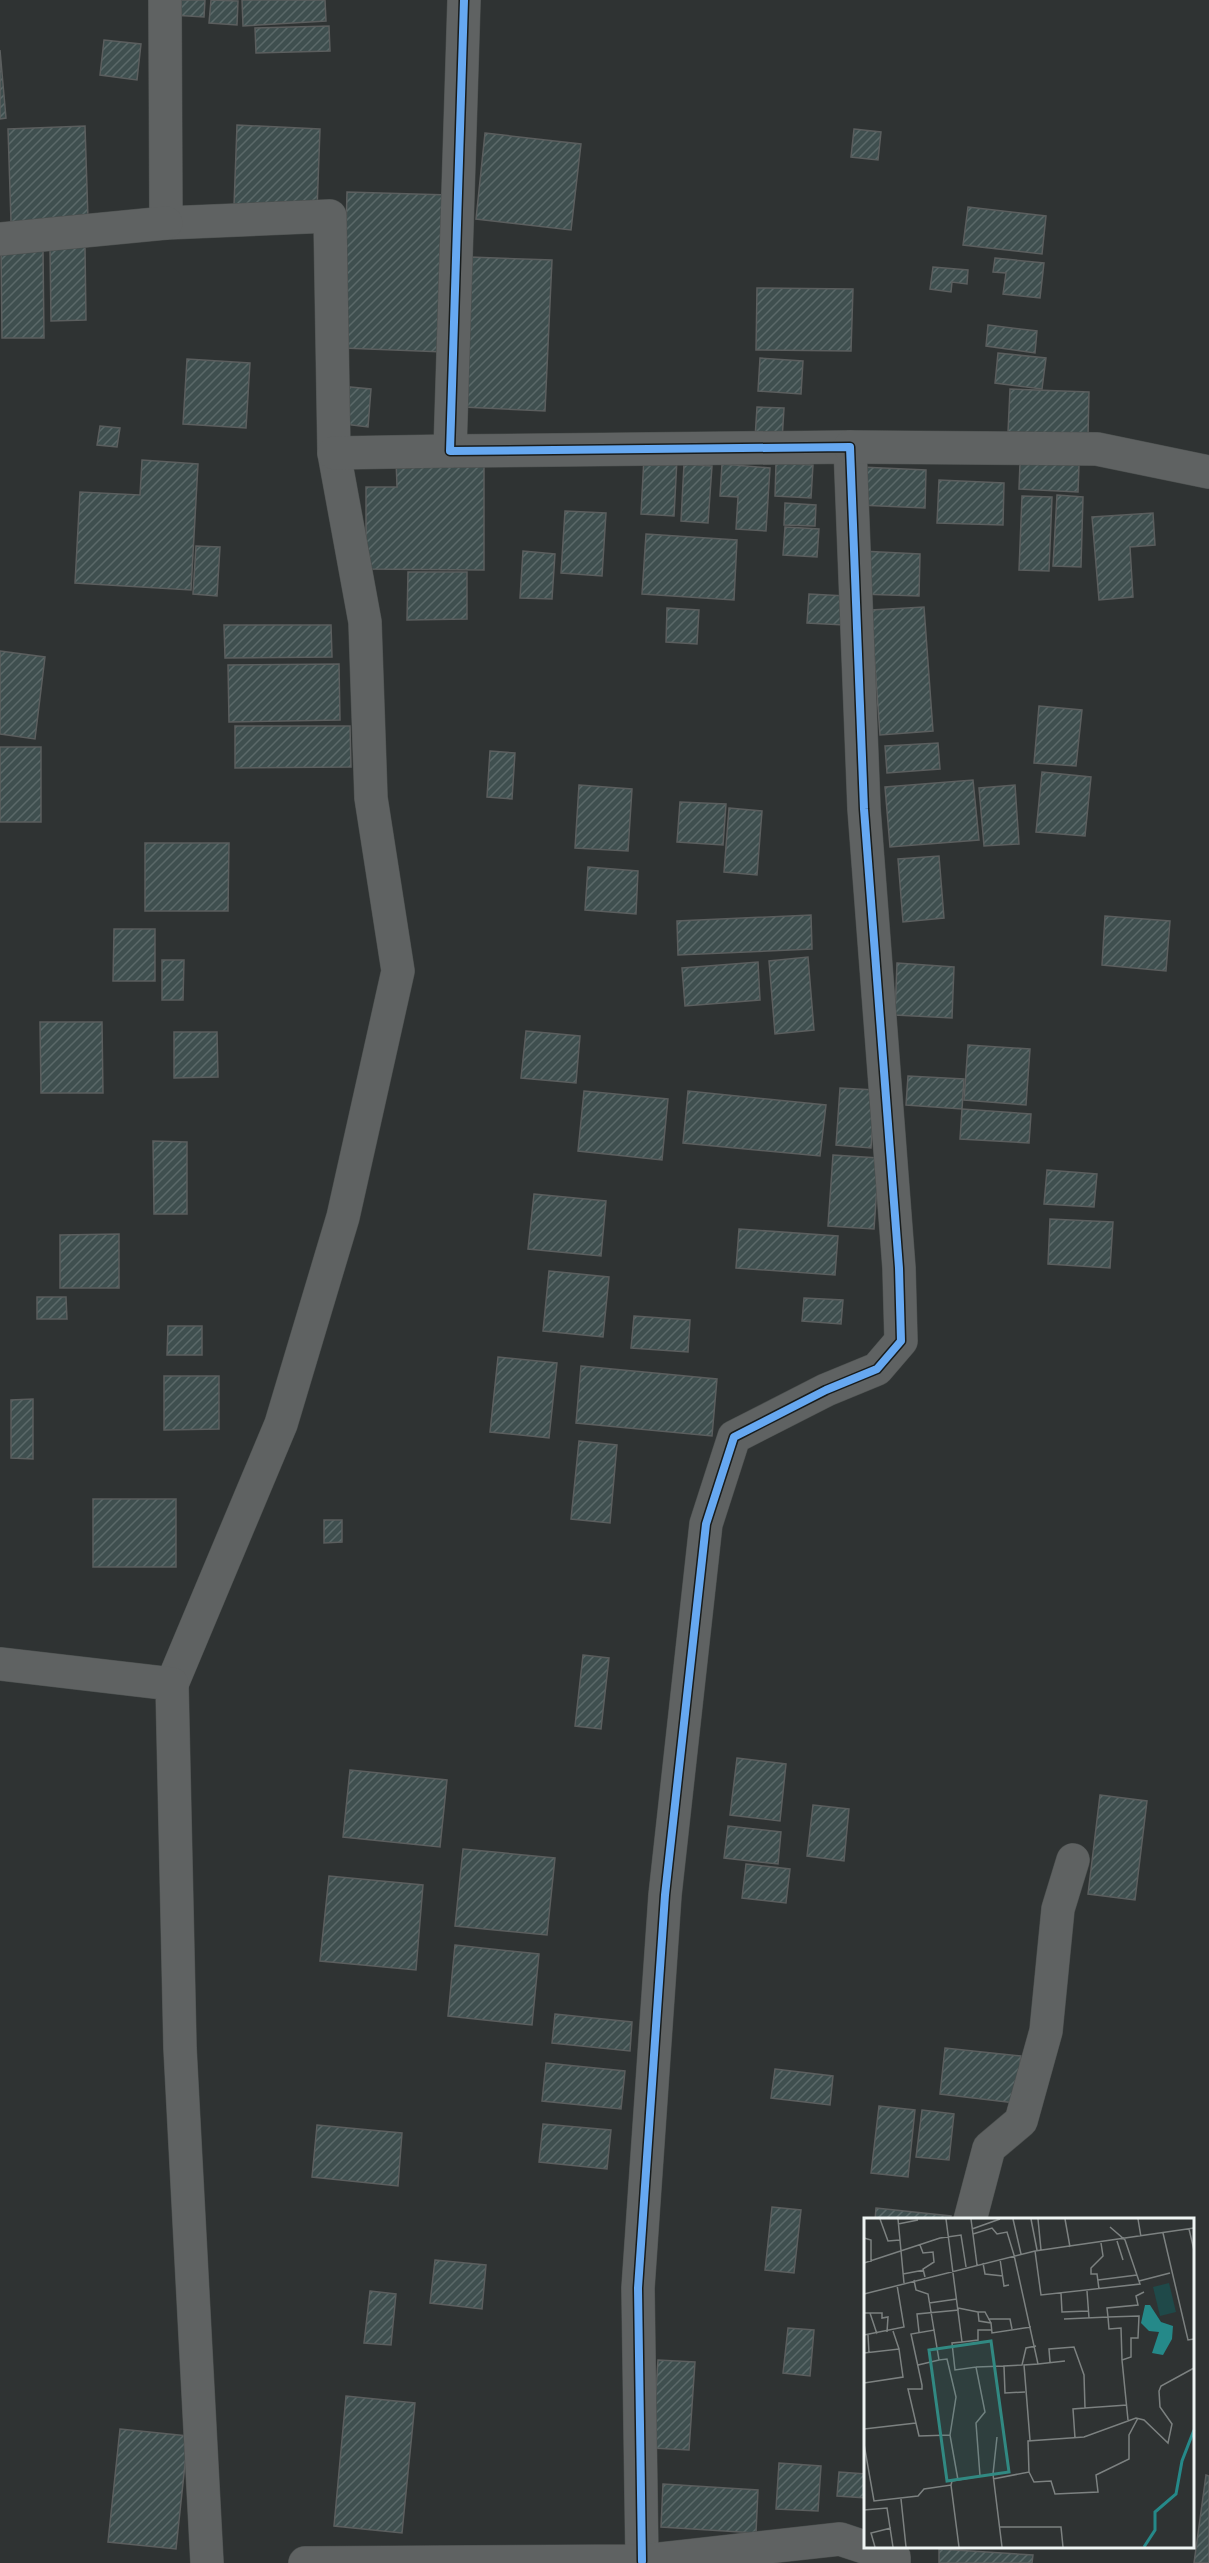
<svg xmlns="http://www.w3.org/2000/svg" width="1209" height="2563" viewBox="0 0 1209 2563" font-family="Literata,serif">
	<style>
		.building { fill: url(#building-hatch); stroke: #5b5e5e; stroke-width: 1.5 }
		.lines { fill: none; stroke-linecap: round; stroke-linejoin: round }
		.minor-casing { stroke: #4b4f4e; stroke-width: 34 }
		.minor { stroke: #5f6262; stroke-width: 33 }
		.cycleway-casing { stroke: #181c1c; stroke-width: 11 }
		.cycleway { stroke: #66a8f1; stroke-width: 8 }
		.inset-river { fill: none; stroke: #258989; stroke-width: 3 }
		.inset-road { fill: none; stroke: #7c8180; stroke-width: 1.5 }
		.view { fill: #318982; fill-opacity: 0.15; stroke: #318982; stroke-width: 3 }
		.inset-edge { fill: none; stroke: #eff5f4; stroke-width: 3 }
	</style>
	<defs>
		<pattern id="building-hatch" width="6" height="6" patternUnits="userSpaceOnUse" patternTransform="scale(1.5)"><rect width="6" height="6" fill="#3f4f4f"/><path d="M-1 1l2-2M0 6l6-6M5 7l2-2" fill="none" stroke="#5b6969"/></pattern>
	</defs>
	<rect width="100%" height="100%" fill="#2f3333"/>
	<g class="building">
		<polygon points="173,0 205,0 204,17 172,15"/>
		<polygon points="211,0 238,1 237,25 209,23"/>
		<polygon points="242,0 325,0 326,21 243,26"/>
		<polygon points="329,26 330,51 256,53 255,28"/>
		<polygon points="104,40 141,44 137,80 100,75"/>
		<polygon points="0,50 6,118 0,119"/>
		<polygon points="237,125 320,129 317,210 234,206"/>
		<polygon points="85,126 88,219 11,222 8,129"/>
		<polygon points="854,129 881,132 878,160 851,157"/>
		<polygon points="485,133 581,144 571,230 476,219"/>
		<polygon points="347,192 449,195 444,352 343,348"/>
		<polygon points="968,207 1046,216 1042,254 963,245"/>
		<polygon points="85,247 86,320 51,321 50,248"/>
		<polygon points="1,249 43,249 44,338 2,338"/>
		<polygon points="470,257 552,260 545,411 463,407"/>
		<polygon points="995,258 1044,263 1040,298 1003,294 1006,273 993,272"/>
		<polygon points="933,267 968,270 967,284 952,282 951,292 930,289"/>
		<polygon points="757,288 853,289 851,351 756,350"/>
		<polygon points="988,325 1037,331 1035,353 986,346"/>
		<polygon points="998,353 1046,358 1042,389 995,383"/>
		<polygon points="760,358 803,361 801,394 758,391"/>
		<polygon points="187,359 250,363 246,428 183,424"/>
		<polygon points="340,386 371,389 368,427 336,423"/>
		<polygon points="1010,389 1089,392 1088,436 1008,432"/>
		<polygon points="757,407 784,408 782,441 755,438"/>
		<polygon points="100,426 120,428 117,447 97,445"/>
		<polygon points="644,457 677,459 674,516 641,514"/>
		<polygon points="396,459 484,460 484,570 366,569 366,487 397,487"/>
		<polygon points="142,460 198,464 191,590 75,583 80,492 140,495"/>
		<polygon points="776,463 813,465 811,498 775,496"/>
		<polygon points="1020,463 1079,465 1078,492 1019,489"/>
		<polygon points="684,464 712,466 708,523 681,521"/>
		<polygon points="722,464 770,468 766,531 736,529 738,497 720,496"/>
		<polygon points="861,467 926,470 925,508 859,505"/>
		<polygon points="939,480 1004,483 1003,525 937,523"/>
		<polygon points="1057,495 1083,497 1081,567 1053,566"/>
		<polygon points="1022,496 1052,497 1049,571 1019,570"/>
		<polygon points="785,503 816,505 815,526 784,525"/>
		<polygon points="565,511 606,513 602,576 561,573"/>
		<polygon points="1153,513 1155,545 1130,547 1133,597 1099,600 1092,517"/>
		<polygon points="785,527 819,529 817,557 783,555"/>
		<polygon points="646,534 737,540 734,600 642,594"/>
		<polygon points="196,546 220,547 217,596 193,594"/>
		<polygon points="523,551 555,554 552,599 520,598"/>
		<polygon points="861,551 920,554 919,596 860,594"/>
		<polygon points="408,572 467,572 467,619 407,620"/>
		<polygon points="809,594 846,596 844,625 807,623"/>
		<polygon points="924,607 933,731 880,735 871,610"/>
		<polygon points="667,608 699,610 697,644 666,642"/>
		<polygon points="224,625 331,625 332,657 225,658"/>
		<polygon points="0,651 45,657 35,739 0,734"/>
		<polygon points="339,664 340,720 229,722 228,665"/>
		<polygon points="1039,706 1082,710 1076,766 1034,763"/>
		<polygon points="235,726 350,726 351,767 235,768"/>
		<polygon points="938,743 940,769 887,773 885,746"/>
		<rect x="0" y="747" width="41" height="75"/>
		<polygon points="490,751 515,753 512,799 487,797"/>
		<polygon points="1042,772 1091,777 1085,836 1036,832"/>
		<polygon points="973,780 979,840 890,847 885,787"/>
		<polygon points="579,785 632,789 628,851 575,848"/>
		<polygon points="1015,785 1019,844 984,846 979,788"/>
		<polygon points="680,802 726,804 723,845 677,842"/>
		<polygon points="729,808 762,811 757,875 724,872"/>
		<polygon points="145,843 229,843 228,911 145,911"/>
		<polygon points="939,856 944,918 903,922 898,859"/>
		<polygon points="588,867 638,871 636,914 585,910"/>
		<polygon points="811,915 812,949 678,955 677,921"/>
		<polygon points="1105,916 1170,921 1166,971 1102,965"/>
		<polygon points="114,929 155,929 155,981 113,981"/>
		<polygon points="808,957 814,1030 775,1034 769,961"/>
		<polygon points="162,960 184,960 183,1000 162,1000"/>
		<polygon points="758,962 760,1000 685,1006 682,968"/>
		<polygon points="897,963 954,967 952,1018 895,1015"/>
		<polygon points="40,1022 102,1022 103,1093 41,1093"/>
		<polygon points="526,1031 580,1036 576,1083 521,1078"/>
		<polygon points="174,1032 217,1032 218,1077 174,1078"/>
		<polygon points="968,1045 1030,1049 1026,1105 964,1100"/>
		<polygon points="908,1076 964,1079 962,1109 906,1105"/>
		<polygon points="840,1088 875,1090 871,1148 836,1145"/>
		<polygon points="584,1091 668,1099 662,1160 578,1151"/>
		<polygon points="688,1091 826,1105 820,1156 683,1143"/>
		<polygon points="962,1109 1031,1114 1029,1143 960,1139"/>
		<polygon points="153,1141 187,1142 187,1214 154,1214"/>
		<polygon points="833,1155 879,1158 874,1229 828,1226"/>
		<polygon points="1047,1170 1097,1174 1094,1207 1044,1204"/>
		<polygon points="534,1194 606,1201 601,1256 528,1249"/>
		<polygon points="1050,1219 1113,1222 1110,1268 1048,1264"/>
		<polygon points="739,1229 838,1236 835,1275 736,1268"/>
		<polygon points="119,1234 119,1288 60,1288 60,1235"/>
		<polygon points="549,1271 609,1277 603,1337 543,1331"/>
		<polygon points="37,1297 66,1297 67,1319 37,1319"/>
		<polygon points="804,1298 843,1300 841,1324 802,1321"/>
		<polygon points="634,1316 690,1320 688,1352 631,1348"/>
		<polygon points="168,1326 202,1326 202,1355 167,1355"/>
		<polygon points="498,1357 557,1363 549,1438 490,1432"/>
		<polygon points="581,1366 717,1379 712,1436 576,1423"/>
		<polygon points="164,1376 219,1376 219,1429 164,1430"/>
		<polygon points="33,1399 33,1459 11,1458 11,1400"/>
		<polygon points="579,1441 617,1445 610,1523 571,1519"/>
		<rect x="93" y="1499" width="83" height="68"/>
		<polygon points="324,1520 342,1520 342,1542 324,1543"/>
		<polygon points="583,1655 609,1658 601,1729 575,1726"/>
		<polygon points="737,1758 786,1764 780,1821 730,1815"/>
		<polygon points="350,1770 447,1780 440,1847 343,1837"/>
		<polygon points="1100,1795 1147,1801 1135,1900 1088,1894"/>
		<polygon points="813,1805 849,1809 844,1861 807,1856"/>
		<polygon points="728,1826 781,1832 778,1864 724,1858"/>
		<polygon points="463,1849 555,1858 547,1935 455,1926"/>
		<polygon points="746,1864 790,1869 786,1903 742,1898"/>
		<polygon points="329,1876 423,1885 416,1970 320,1961"/>
		<polygon points="455,1945 539,1954 532,2025 448,2016"/>
		<polygon points="555,2014 632,2022 630,2051 552,2043"/>
		<polygon points="945,2048 1021,2056 1015,2103 940,2094"/>
		<polygon points="546,2063 625,2071 621,2109 542,2101"/>
		<polygon points="775,2069 833,2076 830,2105 771,2098"/>
		<polygon points="879,2106 915,2110 908,2177 871,2173"/>
		<polygon points="922,2110 954,2114 949,2160 916,2157"/>
		<polygon points="543,2124 611,2130 607,2169 539,2162"/>
		<polygon points="317,2125 402,2133 398,2186 312,2177"/>
		<polygon points="772,2207 801,2210 794,2273 765,2270"/>
		<polygon points="876,2208 951,2216 950,2220 875,2220"/>
		<polygon points="435,2260 486,2265 482,2309 430,2303"/>
		<polygon points="370,2291 396,2294 391,2345 364,2343"/>
		<polygon points="788,2328 814,2330 810,2376 783,2373"/>
		<polygon points="658,2360 695,2362 689,2450 652,2448"/>
		<polygon points="346,2396 415,2403 402,2533 334,2526"/>
		<polygon points="120,2429 188,2436 176,2549 108,2542"/>
		<polygon points="779,2463 821,2466 818,2511 776,2509"/>
		<polygon points="839,2472 866,2474 866,2498 837,2496"/>
		<polygon points="1206,2475 1209,2476 1209,2563 1194,2563"/>
		<polygon points="663,2484 758,2490 756,2533 661,2527"/>
		<polygon points="939,2549 1033,2555 1032,2563 939,2563"/>
	</g>
	<g class="lines">
		<defs>
			<g id="minor">
				<polyline points="165,0 166,223 330,216 334,453 365,622 371,798 398,971 343,1217 281,1424 172,1684"/>
				<polyline points="464,0 450,451 850,447 864,809 899,1268 901,1341 877,1369 826,1390 734,1437 706,1524 665,1895 638,2288 642,2561"/>
				<polyline points="0,239 166,223"/>
				<polyline points="850,447 1097,449 1209,472"/>
				<polyline points="334,453 450,451"/>
				<polyline points="0,1664 172,1684 180,2048 207,2563"/>
				<polyline points="970,2220 989,2148 1021,2121 1046,2031 1058,1909 1073,1860"/>
				<polyline points="305,2563 642,2561 840,2539 894,2557 894,2563"/>
			</g>
		</defs>
		<use href="#minor" class="minor-casing"/>
		<use href="#minor" class="minor"/>
		<defs>
			<polyline id="cycleway" points="464,0 450,451 850,447 864,809 899,1268 901,1341 877,1369 826,1390 734,1437 706,1524 665,1895 638,2288 642,2561"/>
		</defs>
		<use href="#cycleway" class="cycleway-casing"/>
		<use href="#cycleway" class="cycleway"/>
	</g>
	<g transform="translate(864 2218)">
		<rect width="330" height="330" fill="#2f3333"/>
		<path d="M305,65L312,94L296,98L289,69Z" fill="#1f4949"/>
		<path d="M281,87H286L297,104L309,108L308,121L299,137L288,135L295,114L285,113L277,105Z" fill="#258989"/>
		<path class="inset-river" d="M280,329L291,312V294L312,276L318,243L330,212"/>
		<path class="inset-road" d="M16,1L24,23L36,22M34,1L40,65M82,1L98,124L88,125L91,152L112,149L121,194L112,205L116,258M107,1L113,47M149,1L157,36M167,1L173,32M174,1L177,32M201,1L206,29M274,1L277,19M34,6L54,2M108,11L136,1M325,11L330,32M299,15L324,122L330,121M109,16L128,10L133,16L143,14L150,37M0,20L7,22V44M253,23L259,42M56,27L59,35L69,34L70,44L59,51L61,59M171,33L177,77L276,66L261,22L246,9M150,37L174,146L160,147L166,222M136,41L140,68L145,67M0,45L76,20L97,17L102,49M119,45L121,56L139,58M39,56L60,52M50,62L52,72L64,76L70,112M234,62L273,57M275,63L306,55M235,71L233,56H227V50L239,38L237,25M223,73L225,100M197,75L198,94L224,93M0,76L171,33L330,10M65,85L93,81M94,90L114,94M0,95H18V100L24,99L23,114M6,95L13,116M124,101H146L148,111M200,101L244,99L245,111L257,110L258,142M127,105L121,94H114L115,103L127,105L128,115L167,109M29,113L35,131M55,114L53,96L95,92M0,117L40,109L33,67M4,117L5,135M98,124L114,122V112H128M0,135L35,131L39,159L0,165M186,144L185,131L210,129L220,157L221,190L263,187M174,146L201,143M54,147L75,142M112,149L140,148M161,174L141,175L140,148L158,147L162,130L172,128M264,202L258,142L267,139V120H274L275,98L244,99L243,90L274,87L272,78L280,74M0,211L52,205M86,217L92,179L83,141L75,142L70,112L47,116L58,167V171H44L55,218L86,217L94,262M211,220L209,191L221,190M0,226L10,283L54,278L60,271L87,267L95,329M165,254L164,223L220,219L272,200L280,202L304,225L308,206L296,189L295,173L297,168L330,150M129,256L133,219M129,261L165,254L170,264L187,263L191,276L234,274L232,257L265,241V217L274,200M87,267L88,263L129,256L138,329M37,281L42,329M0,292L23,290L29,329M135,309H197L199,329M11,329L7,315L27,310"/>
		<path class="view" d="M127,123L145,254L83,263L65,132Z"/>
		<rect width="330" height="330" class="inset-edge"/>
	</g>
</svg>
